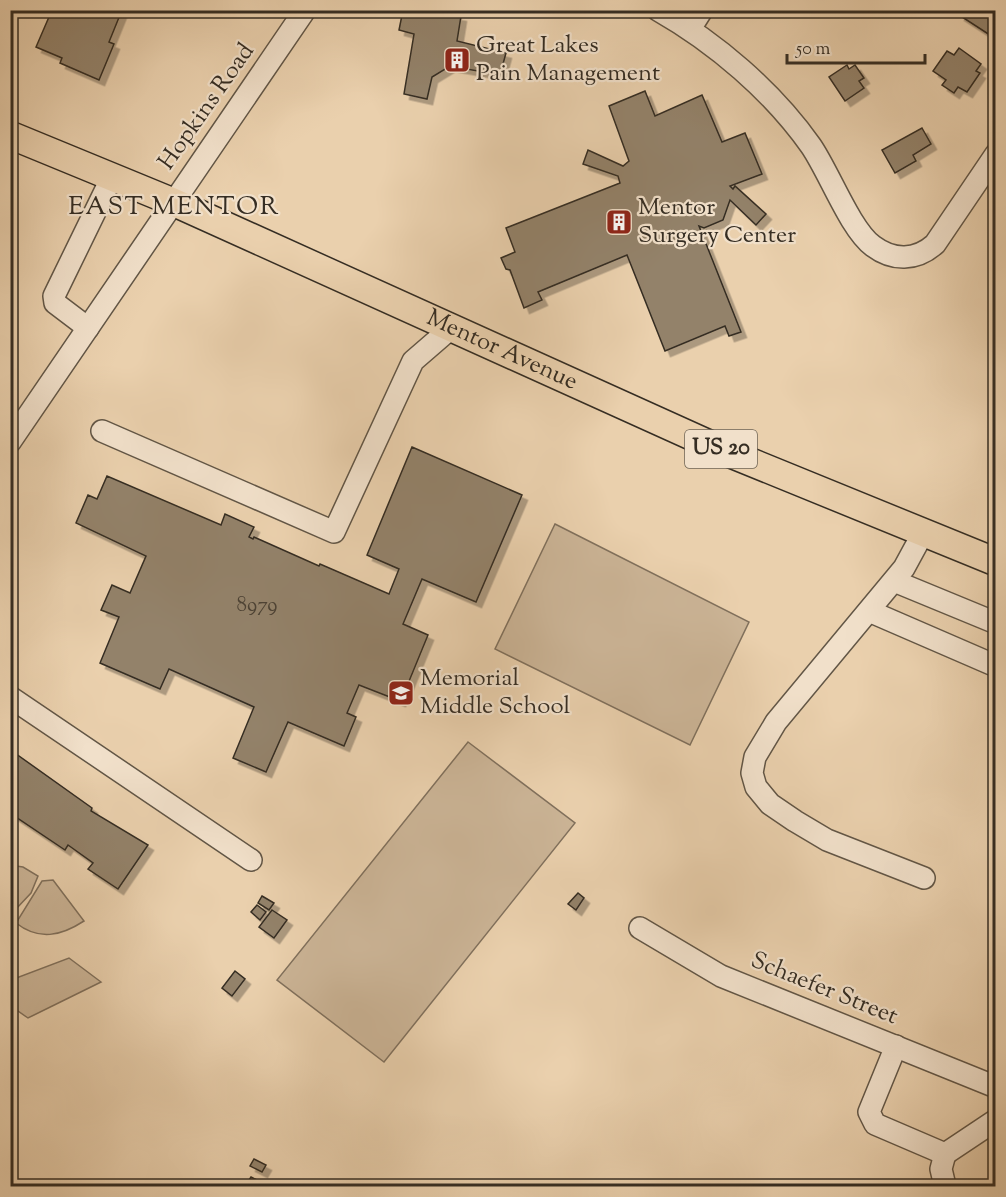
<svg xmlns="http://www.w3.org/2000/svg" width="1006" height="1197" viewBox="0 0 1006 1197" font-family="'Sorts Mill Goudy',serif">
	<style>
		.green { fill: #cbb496; stroke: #80705c; stroke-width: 1.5 }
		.building { fill: #93826b; stroke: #352d23; stroke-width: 1.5; filter: url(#shadow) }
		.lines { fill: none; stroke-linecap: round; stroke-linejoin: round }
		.minor-casing { stroke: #625646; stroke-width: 24 }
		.major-casing { stroke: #352d23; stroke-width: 30 }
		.minor { stroke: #f1e0ca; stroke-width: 21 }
		.major { stroke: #ead0ad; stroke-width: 27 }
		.labels { text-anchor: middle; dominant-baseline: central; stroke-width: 4.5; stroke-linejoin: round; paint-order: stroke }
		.number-label { font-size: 21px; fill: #4c4235 }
		.shield { fill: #f1e0ca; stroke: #6d6355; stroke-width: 1.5 }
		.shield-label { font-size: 22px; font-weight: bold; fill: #352d23 }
		.poi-label { font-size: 24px; fill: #352d23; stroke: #f1e0ca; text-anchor: start }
		.street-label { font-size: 24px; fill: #352d23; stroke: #f1e0ca }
		.neighbourhood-label { font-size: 26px; letter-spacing: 1.5px; fill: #352d23; stroke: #f1e0ca }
	</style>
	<defs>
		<filter id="shadow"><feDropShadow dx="5.5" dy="5.5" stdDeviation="0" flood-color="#0004"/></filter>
	</defs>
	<rect width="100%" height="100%" fill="#ead0ad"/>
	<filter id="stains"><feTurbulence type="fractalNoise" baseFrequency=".00333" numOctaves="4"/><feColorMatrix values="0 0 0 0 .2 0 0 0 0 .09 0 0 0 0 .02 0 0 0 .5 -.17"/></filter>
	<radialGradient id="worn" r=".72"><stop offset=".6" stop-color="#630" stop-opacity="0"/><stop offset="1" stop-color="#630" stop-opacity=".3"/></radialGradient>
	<g class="green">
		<polygon points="555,524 749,622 690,745 495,649"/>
		<polygon points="468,742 575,823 384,1062 277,980"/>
		<polygon points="16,866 23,867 38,876 31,893 16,909 11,909 11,870"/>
		<path d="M53,880L84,921C61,936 39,941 16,923L42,881Z"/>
		<polygon points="69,958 101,982 28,1018 11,1006 11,980"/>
	</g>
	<g class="building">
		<polygon points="52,10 122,10 109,42 114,44 99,80 60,63 62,58 36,47"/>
		<polygon points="403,10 456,10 455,15 461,16 457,41 506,53 500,75 450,66 432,77 427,99 404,94 414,34 399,30"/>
		<polygon points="962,10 996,10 996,39 959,15"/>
		<polygon points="959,48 981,64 976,71 980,73 967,92 958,87 954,93 942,85 946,80 933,71 947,51 954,55"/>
		<polygon points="847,65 849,69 855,65 864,78 859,81 864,88 845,101 829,77"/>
		<polygon points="645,91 655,116 702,95 722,142 745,133 762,174 730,186 733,189 735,186 766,214 756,225 730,200 723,220 704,228 699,226 741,332 729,336 725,326 665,351 627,255 538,292 542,300 524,308 510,270 506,269 501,258 515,252 506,228 620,183 618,176 583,164 588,150 623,166 629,161 609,106"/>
		<polygon points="922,128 931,144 913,155 916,161 895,173 882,150"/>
		<polygon points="412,447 522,495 476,602 422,579 403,624 428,635 405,691 400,701 359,685 347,713 356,717 344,746 288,722 266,772 233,758 254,707 169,669 160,689 100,663 119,617 101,610 112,585 130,593 146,556 76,523 88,495 97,499 107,476 221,525 225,514 254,527 249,537 253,539 254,537 319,566 320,564 389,594 399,569 367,555"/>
		<polygon points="12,751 92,808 91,811 148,845 118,889 88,869 93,863 68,845 65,850 10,813"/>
		<polygon points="578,893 584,898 576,910 568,904"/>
		<polygon points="262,896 274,903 269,910 258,903"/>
		<polygon points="257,905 266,912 260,920 251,912"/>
		<polygon points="272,910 287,920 274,938 259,927"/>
		<polygon points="235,971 245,979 232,996 222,988"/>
		<polygon points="254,1159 266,1165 262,1172 250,1166"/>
		<polygon points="251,1177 269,1186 245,1186"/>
	</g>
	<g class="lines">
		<defs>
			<g id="minor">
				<path d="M658,10C716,43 772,91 811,146C829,172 850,229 873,246C893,261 916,261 935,244L996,154"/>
				<polyline points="690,29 702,10"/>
				<polyline points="88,328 55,303 54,296 112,177"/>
				<polyline points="102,431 334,532 413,361 450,329"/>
				<polyline points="10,442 305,10"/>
				<polyline points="923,533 904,568 776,722 755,757 752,773 756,787 770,804 795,821 827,840 924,878"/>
				<polyline points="894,581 996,623"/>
				<polyline points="869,611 996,666"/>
				<polyline points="10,697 251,860"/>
				<polyline points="640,928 721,976 996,1087"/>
				<polyline points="896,1046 869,1112 875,1124 945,1154 996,1120"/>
				<polyline points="945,1186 941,1169 945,1154"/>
			</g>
			<g id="major">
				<path id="s1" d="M10,135L173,202L731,454L996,562"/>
			</g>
		</defs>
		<use href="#minor" class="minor-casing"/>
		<use href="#major" class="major-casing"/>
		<use href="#minor" class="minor"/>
		<use href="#major" class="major"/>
	</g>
	<defs>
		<symbol id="building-square" viewBox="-11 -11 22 22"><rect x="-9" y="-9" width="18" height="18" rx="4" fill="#8f2418" stroke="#f1e0ca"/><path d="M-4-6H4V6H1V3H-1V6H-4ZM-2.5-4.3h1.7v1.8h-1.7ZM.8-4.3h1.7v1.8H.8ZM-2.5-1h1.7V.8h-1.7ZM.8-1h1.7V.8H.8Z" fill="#fff"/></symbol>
		<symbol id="school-square" viewBox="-11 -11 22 22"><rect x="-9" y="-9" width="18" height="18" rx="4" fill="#8f2418" stroke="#f1e0ca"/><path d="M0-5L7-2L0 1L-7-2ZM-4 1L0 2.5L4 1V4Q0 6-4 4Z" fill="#fff"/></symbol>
	</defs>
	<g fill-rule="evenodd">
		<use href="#building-square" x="442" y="45" width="30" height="30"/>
		<use href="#building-square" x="604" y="207" width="30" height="30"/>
		<use href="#school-square" x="386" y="678" width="30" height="30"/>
	</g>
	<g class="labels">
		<g class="number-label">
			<text x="257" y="606">8979</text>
		</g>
		<rect class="shield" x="685" y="430" width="72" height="38" rx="4.5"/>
		<g class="shield-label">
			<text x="721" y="449">US 20</text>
		</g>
		<g class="poi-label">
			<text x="476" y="46">Great Lakes<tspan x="476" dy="28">Pain Management</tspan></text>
			<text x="638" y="208">Mentor<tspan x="638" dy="28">Surgery Center</tspan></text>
			<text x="420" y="679">Memorial<tspan x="420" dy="28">Middle School</tspan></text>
		</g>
		<g class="street-label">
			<text transform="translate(207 107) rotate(-55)">Hopkins Road</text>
			<text stroke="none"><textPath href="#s1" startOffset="537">Mentor Avenue</textPath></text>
			<text transform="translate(824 989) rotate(22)">Schaefer Street</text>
		</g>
		<g class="neighbourhood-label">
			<text x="174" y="207">EAST MENTOR</text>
		</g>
	</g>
	<rect width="1006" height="1197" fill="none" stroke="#ead0ad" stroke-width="36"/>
	<rect x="12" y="12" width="982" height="1173" fill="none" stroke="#352d23" stroke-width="3"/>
	<rect x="18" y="18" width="970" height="1161" fill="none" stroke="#352d23" stroke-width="1.5"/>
	<path d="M787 54v9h138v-9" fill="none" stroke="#352d23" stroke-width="3"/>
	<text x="796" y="54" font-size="18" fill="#352d23" stroke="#f1e0ca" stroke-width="4.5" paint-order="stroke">50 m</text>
	<rect width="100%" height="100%" filter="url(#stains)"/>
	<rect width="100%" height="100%" fill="url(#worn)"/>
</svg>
